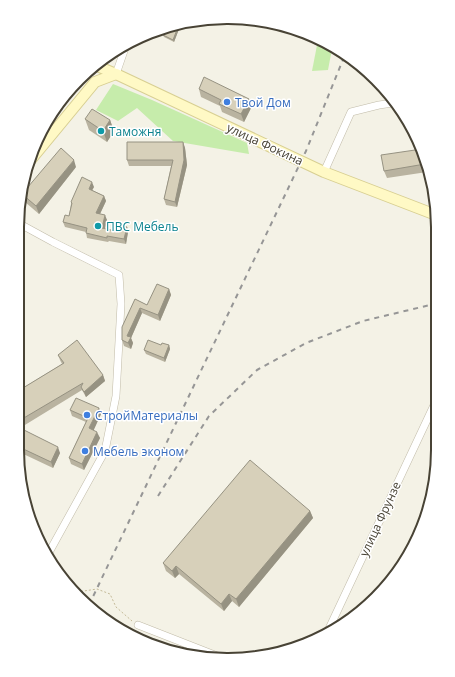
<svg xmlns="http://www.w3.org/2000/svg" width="455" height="677" viewBox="0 0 455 677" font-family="'Open Sans',sans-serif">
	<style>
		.green { fill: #c6ecab }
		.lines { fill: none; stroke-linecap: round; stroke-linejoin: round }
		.street-casing { stroke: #c1bba8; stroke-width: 8 }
		.secondary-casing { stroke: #d8cf92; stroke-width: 12 }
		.path { stroke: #c4ba98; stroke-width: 1; stroke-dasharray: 2 2; stroke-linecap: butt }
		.street { stroke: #fff; stroke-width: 7 }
		.secondary { stroke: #fff9c5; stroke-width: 10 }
		.rail { stroke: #969696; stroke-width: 2; stroke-dasharray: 5 5; stroke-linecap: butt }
		.wall { fill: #b9b3a0 }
		.shaded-wall { fill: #969282 }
		.building { fill: #d7d0ba; stroke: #969282 }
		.shop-dot { fill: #3f7fe0; stroke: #fff; stroke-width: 1.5 }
		.culture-dot { fill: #0f9aa8; stroke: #fff; stroke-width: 1.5 }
		.labels { text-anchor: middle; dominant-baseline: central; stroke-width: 3; stroke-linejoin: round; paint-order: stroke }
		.shop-label { font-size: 12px; fill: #366cbe; stroke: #fff; text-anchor: start }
		.culture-label { font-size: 12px; fill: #0d838f; stroke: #fff; text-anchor: start }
		.street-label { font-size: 12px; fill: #484335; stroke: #fff }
		.rim { fill: none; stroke: #484335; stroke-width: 2 }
	</style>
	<rect width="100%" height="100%" fill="#f4f2e6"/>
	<g class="green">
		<polygon points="318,40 332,49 328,70 312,71"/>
		<polygon points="113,84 152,100 247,143 249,154 173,141 137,108 118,121 96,110"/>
	</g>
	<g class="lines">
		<defs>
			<g id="street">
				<polyline points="116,74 125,48"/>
				<polyline points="44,127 55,131"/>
				<polyline points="324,172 351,112 379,105 393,103"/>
				<polyline points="20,224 53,242 119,275 121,304 116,396 105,451 47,556"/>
				<polyline points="138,625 225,659"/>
				<polyline points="326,635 435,403"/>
			</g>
			<g id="secondary">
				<polyline points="97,66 116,74 324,172 436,215"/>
				<polyline points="29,162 95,82 116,74"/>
			</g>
		</defs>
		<use href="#street" class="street-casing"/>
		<use href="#secondary" class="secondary-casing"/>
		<polyline class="path" points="77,592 97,589 110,594 116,607 132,621"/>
		<use href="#street" class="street"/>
		<use href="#secondary" class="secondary"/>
		<g class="rail">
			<polyline points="158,496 209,416 257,370 306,343 363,321 430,305 437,304"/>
			<polyline points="89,605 306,151 344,57"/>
		</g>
	</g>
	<g class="wall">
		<polygon points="246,21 256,23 256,25 247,25"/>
		<polygon points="179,27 179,29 174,42 164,37 163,35"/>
		<polygon points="199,89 249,99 252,106 244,122 222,112 220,106 201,97"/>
		<polygon points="85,119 110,120 114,131 107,142 89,130"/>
		<polygon points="183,142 185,148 187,165 177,207 166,205 164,199 171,166 129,166 127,160"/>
		<polygon points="422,149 427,172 387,178 384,171"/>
		<polygon points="76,167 39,214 25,202 22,194"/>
		<polygon points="94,187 92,190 104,196 106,201 100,214 107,220 105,229 115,231 128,232 126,244 109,241 108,242 87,238 86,232 65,227 63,222 69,216 71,204 71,202"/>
		<polygon points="169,289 171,295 160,321 142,313 131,338 133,343 131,349 124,346 122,340 135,299 147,305"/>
		<polygon points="161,345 169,345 170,349 165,362 146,354 144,350"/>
		<polygon points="58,355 103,375 105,381 86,397 82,390 20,428 60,453 53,468 17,451 18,391 62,364 60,360"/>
		<polygon points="99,408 101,414 93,430 100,438 84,470 71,464 69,458 86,422 72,416 70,410"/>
		<polygon points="310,511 313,518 239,607 232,601 224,611 179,574 175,578 166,571 163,563"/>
	</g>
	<g class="shaded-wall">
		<polygon points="179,27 179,29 174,42 173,40"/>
		<polygon points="249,99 252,106 244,122 241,114"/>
		<polygon points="110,120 114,131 107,142 103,131"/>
		<polygon points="183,142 185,148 187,165 177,207 175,202"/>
		<polygon points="74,160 76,167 39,214 36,206"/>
		<polygon points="92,182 94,187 90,194 89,189"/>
		<polygon points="104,196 106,201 98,218 96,213"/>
		<polygon points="105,215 107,220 104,233 102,228"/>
		<polygon points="127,227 128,232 126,244 124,239"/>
		<polygon points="169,289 171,295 160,321 158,315"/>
		<polygon points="140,308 142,313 131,338 133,343 131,349 128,343 127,336"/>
		<polygon points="169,345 170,349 165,362 164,358"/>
		<polygon points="103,375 105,381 86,397 84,392"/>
		<polygon points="99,408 101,414 92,434 89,428"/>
		<polygon points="97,432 100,438 84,470 82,464"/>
		<polygon points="58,447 60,453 53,468 51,462"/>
		<polygon points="310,511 313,518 239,607 236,599"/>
		<polygon points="176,566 179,574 175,578 172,571"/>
		<polygon points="229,594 232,601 224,611 221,604"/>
	</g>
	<g class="building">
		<polygon points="246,21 256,23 246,23"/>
		<polygon points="178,27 173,40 163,35 166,29"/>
		<polygon points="204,77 249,99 241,114 219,104 221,100 199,89"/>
		<polygon points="92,109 110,120 103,131 85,119"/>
		<polygon points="127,142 183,142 184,160 175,202 164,199 173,160 127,160"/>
		<polygon points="61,148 74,160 36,206 22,194"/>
		<polygon points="422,149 425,164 384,171 381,155"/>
		<polygon points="82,177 92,182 89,189 104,196 96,213 105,215 102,228 115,231 117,225 127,227 124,239 107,236 107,238 86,233 87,228 63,222 65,215 69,216 72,203 71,202"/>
		<polygon points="157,284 169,289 158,315 140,308 127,336 131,337 128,343 122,340 122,327 135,299 147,305"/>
		<polygon points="77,340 103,375 84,392 81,387 83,383 17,422 18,391 64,363 58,355"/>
		<polygon points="148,340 161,345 162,343 169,345 164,358 144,350"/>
		<polygon points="76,398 99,408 89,428 97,432 82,464 69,458 88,418 70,410"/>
		<polygon points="18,427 58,447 51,462 17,446 17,428"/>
		<polygon points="250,460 310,511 236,599 229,594 221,604 176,566 172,571 163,563"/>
	</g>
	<g class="shop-dot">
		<circle cx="227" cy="102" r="4"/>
		<circle cx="87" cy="415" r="4"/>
		<circle cx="85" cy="451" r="4"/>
	</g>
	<g class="culture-dot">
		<circle cx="101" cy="131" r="4"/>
		<circle cx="98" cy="226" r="4"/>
	</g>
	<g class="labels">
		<g class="shop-label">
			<text x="235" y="102">Твой Дом</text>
			<text x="95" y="415">СтройМатериалы</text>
			<text x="93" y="451">Мебель эконом</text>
		</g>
		<g class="culture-label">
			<text x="109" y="131">Таможня</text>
			<text x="106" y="226">ПВС Мебель</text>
		</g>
		<g class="street-label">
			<text transform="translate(265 144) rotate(25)">улица Фокина</text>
			<text transform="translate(380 519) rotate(-65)">улица Фрунзе</text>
		</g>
	</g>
	<path d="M0 0H455V677H0ZM227 24H228A203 203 0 0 1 431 227V450A203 203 0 0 1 228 653H227A203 203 0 0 1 24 450V227A203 203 0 0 1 227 24Z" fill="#fff" fill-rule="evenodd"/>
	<path class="rim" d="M227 24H228A203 203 0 0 1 431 227V450A203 203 0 0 1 228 653H227A203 203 0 0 1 24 450V227A203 203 0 0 1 227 24Z"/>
</svg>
